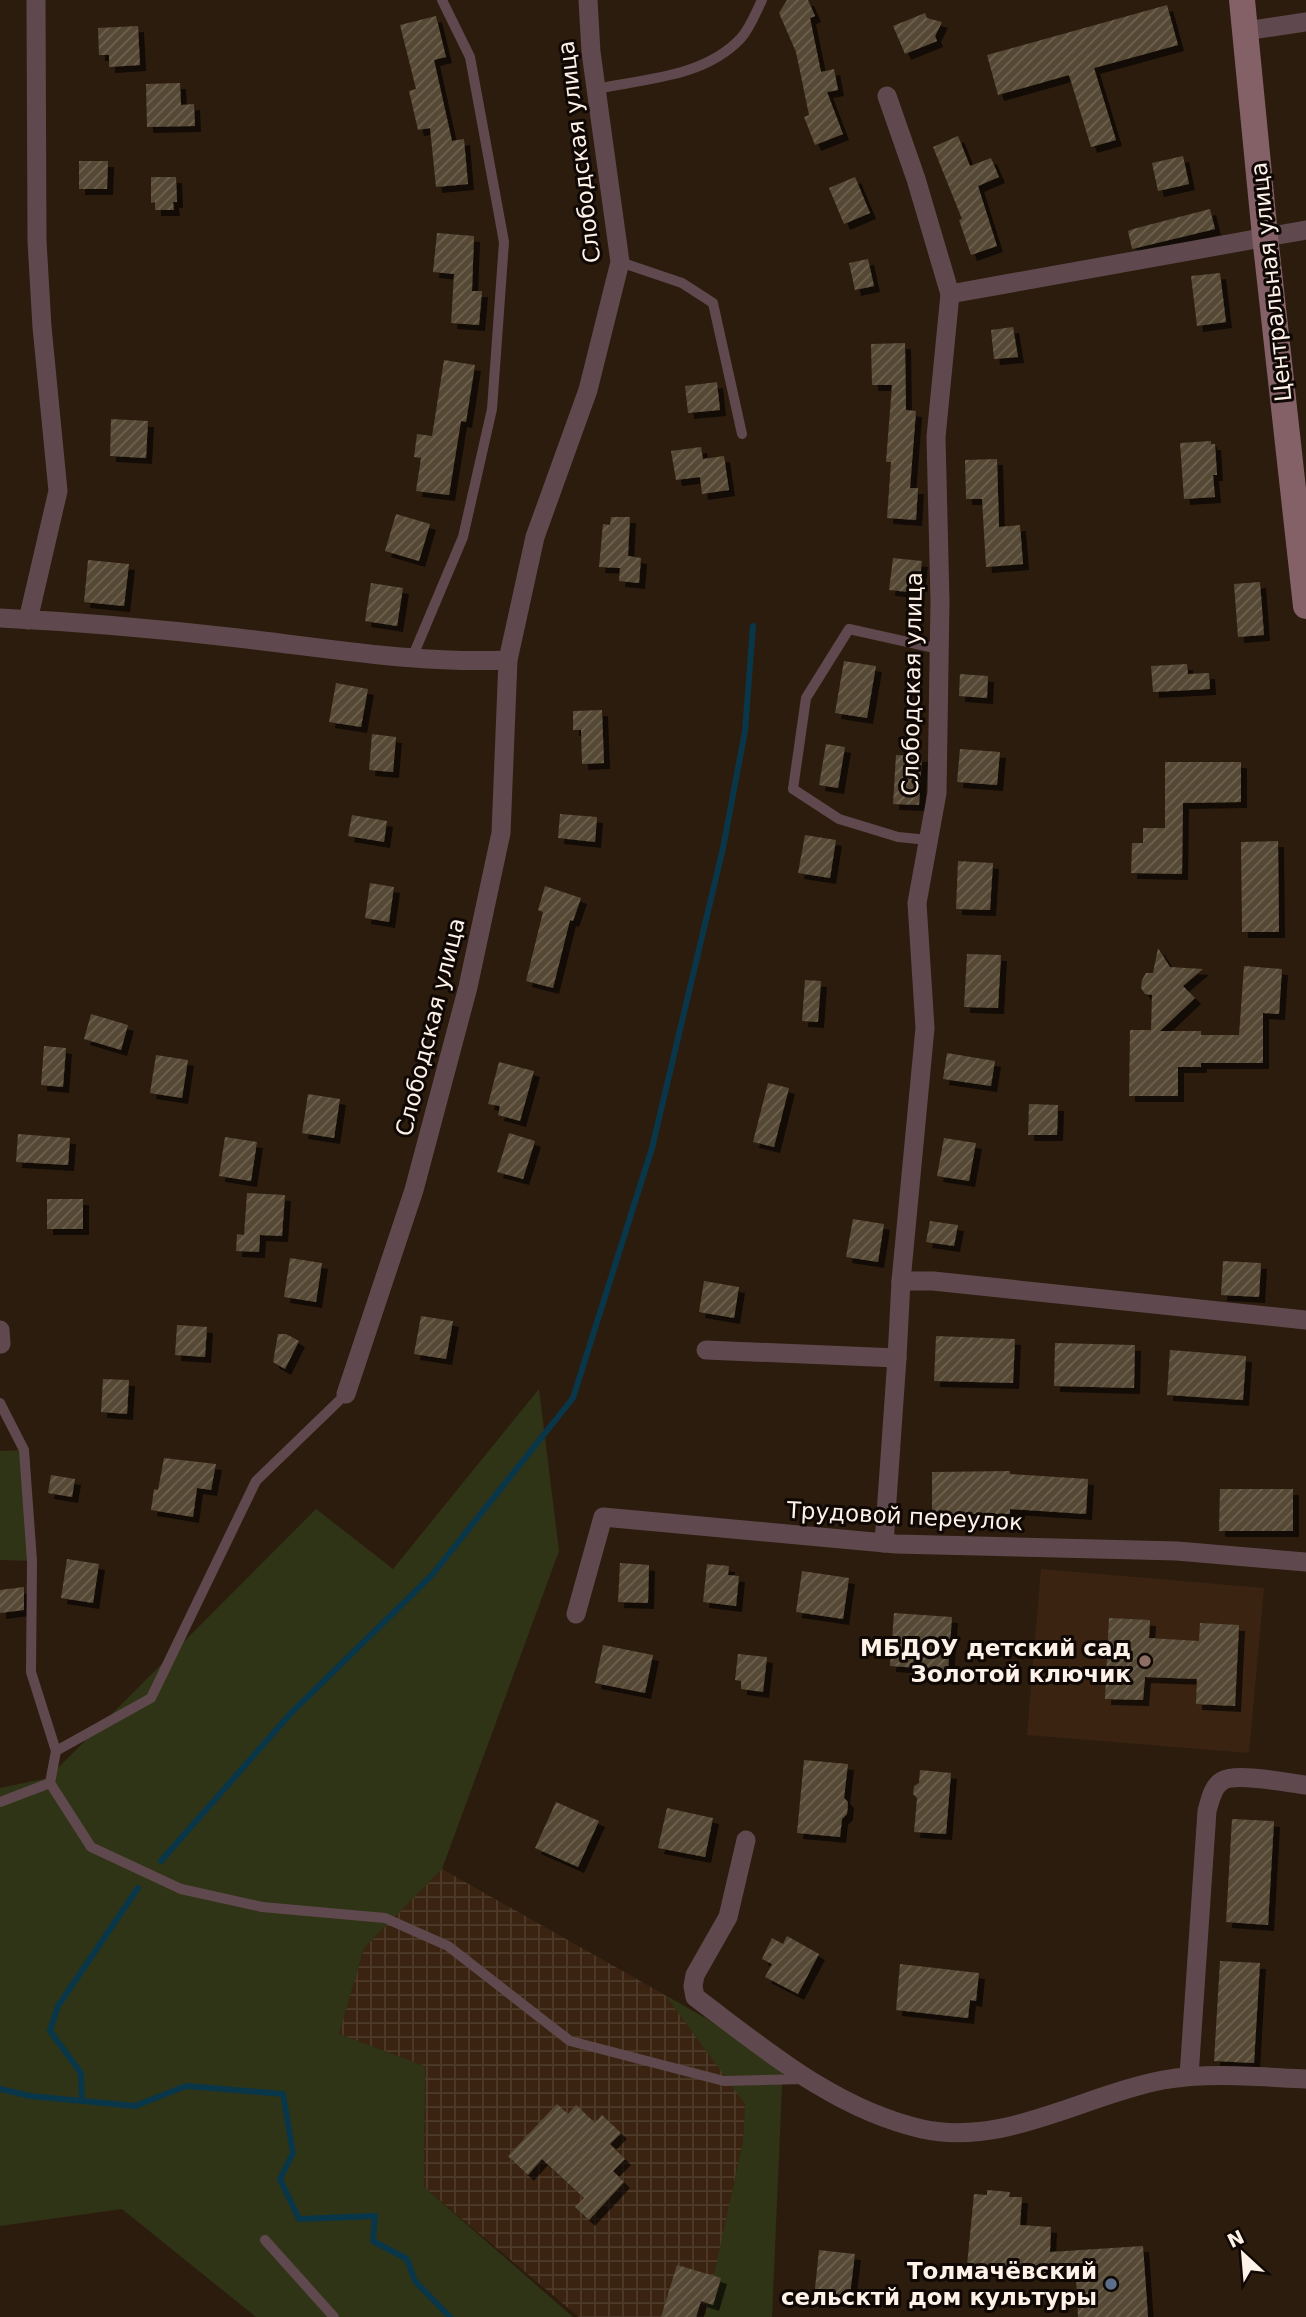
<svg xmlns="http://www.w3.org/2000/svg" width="1306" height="2317" viewBox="0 0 1306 2317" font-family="'DejaVu Sans',sans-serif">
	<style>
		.built { fill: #3a2411 }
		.industrial { fill: url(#industrial-grid) }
		.green { fill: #303416 }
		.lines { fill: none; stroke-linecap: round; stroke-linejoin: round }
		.stream { stroke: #093649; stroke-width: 6 }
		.building { fill: url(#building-hatch); filter: url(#shadow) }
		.lane { stroke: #60494e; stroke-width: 10 }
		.street { stroke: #60494e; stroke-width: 19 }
		.secondary { stroke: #846067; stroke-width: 26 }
		.education-dot { fill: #8d6e63; stroke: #0f0804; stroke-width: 2.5 }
		.service-dot { fill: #5c6f8a; stroke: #0f0804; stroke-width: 2.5 }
		.labels { text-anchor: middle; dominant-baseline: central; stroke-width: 6; stroke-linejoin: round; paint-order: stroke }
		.street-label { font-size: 23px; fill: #fdf1e8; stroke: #0f0804 }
		.poi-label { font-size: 23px; font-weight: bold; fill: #fdf1e8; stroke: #0f0804; text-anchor: end }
	</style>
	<defs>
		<pattern id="industrial-grid" width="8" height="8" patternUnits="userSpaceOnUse" patternTransform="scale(1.75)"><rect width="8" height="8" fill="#3a2411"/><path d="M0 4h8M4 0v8" fill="none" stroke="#4e3a28"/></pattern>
		<pattern id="building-hatch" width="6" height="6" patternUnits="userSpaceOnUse" patternTransform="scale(1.75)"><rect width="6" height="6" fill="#554834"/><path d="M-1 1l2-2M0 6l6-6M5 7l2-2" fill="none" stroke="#6e6351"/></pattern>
		<filter id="shadow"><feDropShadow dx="6" dy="6" stdDeviation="0" flood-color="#0009"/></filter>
	</defs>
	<rect width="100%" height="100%" fill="#2c1c0e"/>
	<polygon class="built" points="1041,1569 1264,1588 1249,1753 1027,1735"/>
	<polygon class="industrial" points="442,1869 665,1995 745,2103 743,2141 706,2317 579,2317 424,2187 425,2066 339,2034 364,1948"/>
	<g class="green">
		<polygon points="539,1389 559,1551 442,1869 364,1948 339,2034 425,2066 424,2187 573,2317 256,2317 122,2209 0,2226 0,1788 48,1778 316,1509 393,1569"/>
		<polygon points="24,1450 32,1561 0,1560 0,1451"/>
		<polygon points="665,1995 783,2062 772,2317 705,2317 743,2141 745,2104"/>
	</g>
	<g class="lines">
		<g class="stream">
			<polyline points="161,1861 291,1713 432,1575 573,1398 652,1148 723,848 745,731 753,626"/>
			<polyline points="0,2089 30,2096 135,2106 186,2086 283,2094 293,2153 280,2179 299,2219 375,2216 373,2241 407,2259 415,2281 450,2317"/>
			<polyline points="82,2101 81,2073 50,2031 58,2006 138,1888"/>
		</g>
	</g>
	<g class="building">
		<polygon points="787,0 808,0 815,16 810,18 821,72 834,69 838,90 827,92 843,134 815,145 804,117 809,115 796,52 779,13"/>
		<polygon points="1167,5 1178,45 1094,68 1116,140 1091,147 1069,75 998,95 987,55"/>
		<polygon points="925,13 927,18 942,22 935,36 937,41 905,54 893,26"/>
		<polygon points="436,16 446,57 434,60 452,141 464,139 468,184 436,187 430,128 418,130 409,91 416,89 400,25"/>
		<polygon points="138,26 140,65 109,67 109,55 99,55 98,28"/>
		<polygon points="180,83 181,105 194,104 195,126 147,127 146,84"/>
		<polygon points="958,136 970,166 991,158 999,177 978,186 997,246 971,255 959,220 962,219 933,147"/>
		<polygon points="1183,156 1189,184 1158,191 1152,163"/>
		<polygon points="79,161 108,161 107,189 79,189"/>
		<polygon points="151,177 176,177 177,202 173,202 174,210 155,210 155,202 151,203"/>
		<polygon points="855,177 870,213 844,224 829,188"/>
		<polygon points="1210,209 1215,229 1132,249 1128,231 1133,229"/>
		<polygon points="437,233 474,236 472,291 482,291 479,325 451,323 454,274 433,272"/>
		<polygon points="868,259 874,286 855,290 849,263"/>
		<polygon points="1220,273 1226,322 1197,326 1191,276"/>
		<polygon points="1013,327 1018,357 994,359 991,330"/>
		<polygon points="905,343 906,410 916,411 910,488 918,488 916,520 887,518 891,462 886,462 892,385 872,385 871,344"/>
		<polygon points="444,360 475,365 466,422 461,421 449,495 416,491 421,458 414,457 417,434 432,436"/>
		<polygon points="717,382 720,410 688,413 685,386"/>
		<polygon points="111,419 148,421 146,458 110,456"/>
		<polygon points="1211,441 1211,444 1215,444 1217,475 1213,475 1215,497 1184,499 1180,443"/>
		<polygon points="701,447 703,459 724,456 729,490 702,494 700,477 676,480 671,451"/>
		<polygon points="997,459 999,527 1020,525 1023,564 986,567 982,499 966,499 965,460"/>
		<polygon points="396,514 430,524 419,561 385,551"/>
		<polygon points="611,517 630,517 628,556 641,558 639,583 619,581 620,568 599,567 603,524 610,525"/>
		<polygon points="893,558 922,561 918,593 889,590"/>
		<polygon points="88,560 129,564 124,606 84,602"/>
		<polygon points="1260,582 1264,635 1238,637 1234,584"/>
		<polygon points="371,583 403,588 397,626 365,621"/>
		<polygon points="844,661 876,666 867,718 835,713"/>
		<polygon points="1187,664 1188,674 1209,673 1210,689 1153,692 1151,666"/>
		<polygon points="960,674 988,676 987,698 959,696"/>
		<polygon points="336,683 368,689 361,727 329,722"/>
		<polygon points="602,710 604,763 582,764 581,730 573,730 573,711"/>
		<polygon points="372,734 396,737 393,772 369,770"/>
		<polygon points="826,744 845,747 838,788 819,785"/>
		<polygon points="960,749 1000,752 997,785 957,782"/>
		<polygon points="896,755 922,756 919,805 893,804"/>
		<polygon points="1165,762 1241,762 1241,802 1183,803 1182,874 1131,873 1132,843 1143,843 1143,828 1165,828"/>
		<polygon points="560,814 597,817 595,842 558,838"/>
		<polygon points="352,815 387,821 384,842 348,836"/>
		<polygon points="805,835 836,840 830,878 798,873"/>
		<polygon points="1278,841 1279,932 1242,932 1241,842"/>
		<polygon points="958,861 993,863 990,910 956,909"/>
		<polygon points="370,883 394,887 389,922 365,918"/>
		<polygon points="545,886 581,898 573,921 570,920 553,988 526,981 543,912 538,910"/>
		<polygon points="1158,948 1170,967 1203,969 1183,986 1195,998 1160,1031 1201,1031 1201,1035 1239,1035 1244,966 1282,969 1279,1014 1263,1013 1263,1063 1201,1063 1201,1067 1178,1067 1178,1096 1129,1096 1130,1030 1151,1030 1152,995 1145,994 1141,988 1142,980 1146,973 1153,973"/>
		<polygon points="967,954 1001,955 998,1008 964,1007"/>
		<polygon points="805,980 821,981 818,1022 802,1021"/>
		<polygon points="91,1014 128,1025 121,1050 84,1039"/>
		<polygon points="44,1046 66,1048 63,1087 41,1085"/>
		<polygon points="947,1053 995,1061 991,1086 943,1079"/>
		<polygon points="156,1055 188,1060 182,1098 150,1093"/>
		<polygon points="499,1062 534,1071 520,1121 498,1115 500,1106 488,1104"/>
		<polygon points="768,1083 789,1088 774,1147 753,1142"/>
		<polygon points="308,1094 340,1099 334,1138 302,1133"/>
		<polygon points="1029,1104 1058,1105 1057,1135 1028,1135"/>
		<polygon points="509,1133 535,1141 523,1179 497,1172"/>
		<polygon points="18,1134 70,1138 68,1165 16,1162"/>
		<polygon points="225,1137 257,1142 251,1181 219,1176"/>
		<polygon points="944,1138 976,1143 969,1181 937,1176"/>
		<polygon points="247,1193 285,1195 282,1236 260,1235 259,1252 236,1251 237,1234 244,1235"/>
		<rect x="47" y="1199" width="36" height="30"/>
		<polygon points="853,1219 884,1224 878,1262 846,1257"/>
		<polygon points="930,1221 958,1225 954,1246 926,1242"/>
		<polygon points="290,1258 322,1263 316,1302 284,1297"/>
		<polygon points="1223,1261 1261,1263 1259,1297 1221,1295"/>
		<polygon points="704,1281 739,1287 734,1318 699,1312"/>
		<polygon points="421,1316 453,1321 446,1359 414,1354"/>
		<polygon points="177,1325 207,1327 205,1357 175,1355"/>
		<polygon points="278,1334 286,1334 299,1341 285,1369 273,1362"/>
		<polygon points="936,1336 1015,1339 1013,1383 934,1381"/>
		<polygon points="1055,1343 1135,1345 1134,1388 1054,1386"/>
		<polygon points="1170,1350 1246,1356 1243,1400 1167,1395"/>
		<polygon points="103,1379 129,1380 127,1414 101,1412"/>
		<polygon points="164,1458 216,1464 211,1490 197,1488 193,1517 151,1510 154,1489 158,1490"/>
		<polygon points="1010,1471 1010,1474 1088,1479 1086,1514 1010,1509 1010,1514 932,1514 932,1472"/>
		<polygon points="51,1475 75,1479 72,1497 48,1493"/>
		<polygon points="1220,1489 1293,1489 1293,1531 1219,1531"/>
		<polygon points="67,1559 99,1564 93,1603 61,1598"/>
		<polygon points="620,1563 649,1565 648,1603 618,1602"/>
		<polygon points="707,1564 729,1566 728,1575 739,1576 736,1606 703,1602"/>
		<polygon points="802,1571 849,1578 843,1619 796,1612"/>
		<polygon points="24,1587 24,1610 0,1613 0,1590"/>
		<polygon points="894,1613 952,1617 948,1670 890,1666"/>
		<polygon points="1109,1618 1150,1620 1149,1638 1199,1641 1200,1623 1239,1625 1235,1706 1196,1704 1197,1679 1145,1677 1143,1700 1105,1699"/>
		<polygon points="603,1645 653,1655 645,1693 595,1683"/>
		<polygon points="738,1654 767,1657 763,1692 741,1689 741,1681 735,1680"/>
		<polygon points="804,1760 848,1764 844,1798 848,1802 847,1814 842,1819 840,1837 797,1833"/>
		<polygon points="920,1770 951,1773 946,1834 914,1832 917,1798 913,1794 914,1786 919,1783"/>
		<polygon points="556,1802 599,1821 578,1867 535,1848"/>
		<polygon points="667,1808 713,1818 705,1857 658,1848"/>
		<polygon points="1232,1819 1274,1821 1268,1925 1226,1922"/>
		<polygon points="787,1936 819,1954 798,1994 765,1977 772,1964 762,1959 772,1938 783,1944"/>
		<polygon points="1220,1961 1260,1963 1254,2063 1214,2061"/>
		<polygon points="900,1964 979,1973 976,2001 970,2000 968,2018 896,2010"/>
		<polygon points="557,2104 568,2114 576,2105 595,2123 602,2115 621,2133 610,2144 625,2159 613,2171 624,2182 589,2220 575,2207 584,2198 542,2159 528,2175 508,2156"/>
		<polygon points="987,2190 1010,2192 1009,2197 1022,2197 1020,2225 1051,2227 1050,2252 1143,2246 1148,2317 1078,2317 1076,2276 987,2271 987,2266 967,2265 974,2194 987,2195"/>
		<polygon points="819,2250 855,2254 849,2302 814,2298"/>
		<polygon points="677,2265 721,2278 713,2305 701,2301 696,2317 661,2317"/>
	</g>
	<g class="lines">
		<g class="lane">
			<path d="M596,89C645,79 705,77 741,38C750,28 756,12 762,0"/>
			<polyline points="620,262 682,283 713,303 742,434"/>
			<polyline points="412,658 463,537 492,409 504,242 470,57 442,0"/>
			<polyline points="929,840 898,837 839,819 793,789 806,698 849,629 939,649"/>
			<polyline points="0,1403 24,1450 32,1561 31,1672 56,1751 50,1783 91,1847 181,1889 262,1907 385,1918 448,1946 570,2041 724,2081 804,2079"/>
			<polyline points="56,1751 151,1698 256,1481 346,1394"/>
			<polyline points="0,1802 50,1783"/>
			<polyline points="265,2240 334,2317"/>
		</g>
		<g class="street">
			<polyline points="1245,31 1306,22"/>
			<polyline points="887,96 916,179 950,294 936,437 940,601 937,793 917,903 925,1028 901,1281"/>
			<polyline points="950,294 1306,230"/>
			<path d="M0,618C79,622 160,629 238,638C328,648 418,664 508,660"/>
			<polyline points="28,620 58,491 42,327 37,241 36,0"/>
			<polyline points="0,1330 1,1344"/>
			<polyline points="706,1350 897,1358 901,1281 933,1281 1306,1320"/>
			<polyline points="346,1394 414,1190 468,987 501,833 508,660 535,537 588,390 620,262 591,52 588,0"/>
			<polyline points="884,1543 897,1358"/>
			<polyline points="576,1614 603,1517 896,1544 1177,1551 1306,1562"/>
			<path d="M746,1840L728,1917L695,1975L693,1986L695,1997C765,2049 834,2109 922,2129C1005,2147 1084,2095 1163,2080C1210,2072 1259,2077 1306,2079"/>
			<path d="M1189,2076L1207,1811C1210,1801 1212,1787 1222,1781C1236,1772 1288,1783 1306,1785"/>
		</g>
		<polyline class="secondary" points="1242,0 1265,236 1306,606"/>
	</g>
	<circle class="education-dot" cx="1145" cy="1661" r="7"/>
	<circle class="service-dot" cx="1111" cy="2284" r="7"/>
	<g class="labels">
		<g class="street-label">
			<text transform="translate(579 152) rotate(-97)">Слободская улица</text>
			<text transform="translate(1271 282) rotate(-96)">Центральная улица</text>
			<text transform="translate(912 684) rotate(-89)">Слободская улица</text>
			<text transform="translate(430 1027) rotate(-76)">Слободская улица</text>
			<text transform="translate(905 1516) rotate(3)">Трудовой переулок</text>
		</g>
		<g class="poi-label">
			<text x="1131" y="1648">МБДОУ детский сад<tspan x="1131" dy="26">Золотой ключик</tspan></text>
			<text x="1097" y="2271">Толмачёвский<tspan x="1097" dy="26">сельсктй дом культуры</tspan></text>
		</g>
	</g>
	<g transform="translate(1243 2254) rotate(334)" stroke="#0f0804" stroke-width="5" paint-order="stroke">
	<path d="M0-5L12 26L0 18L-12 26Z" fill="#fdf1e8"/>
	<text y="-10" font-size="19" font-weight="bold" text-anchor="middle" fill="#fdf1e8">N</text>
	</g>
</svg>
